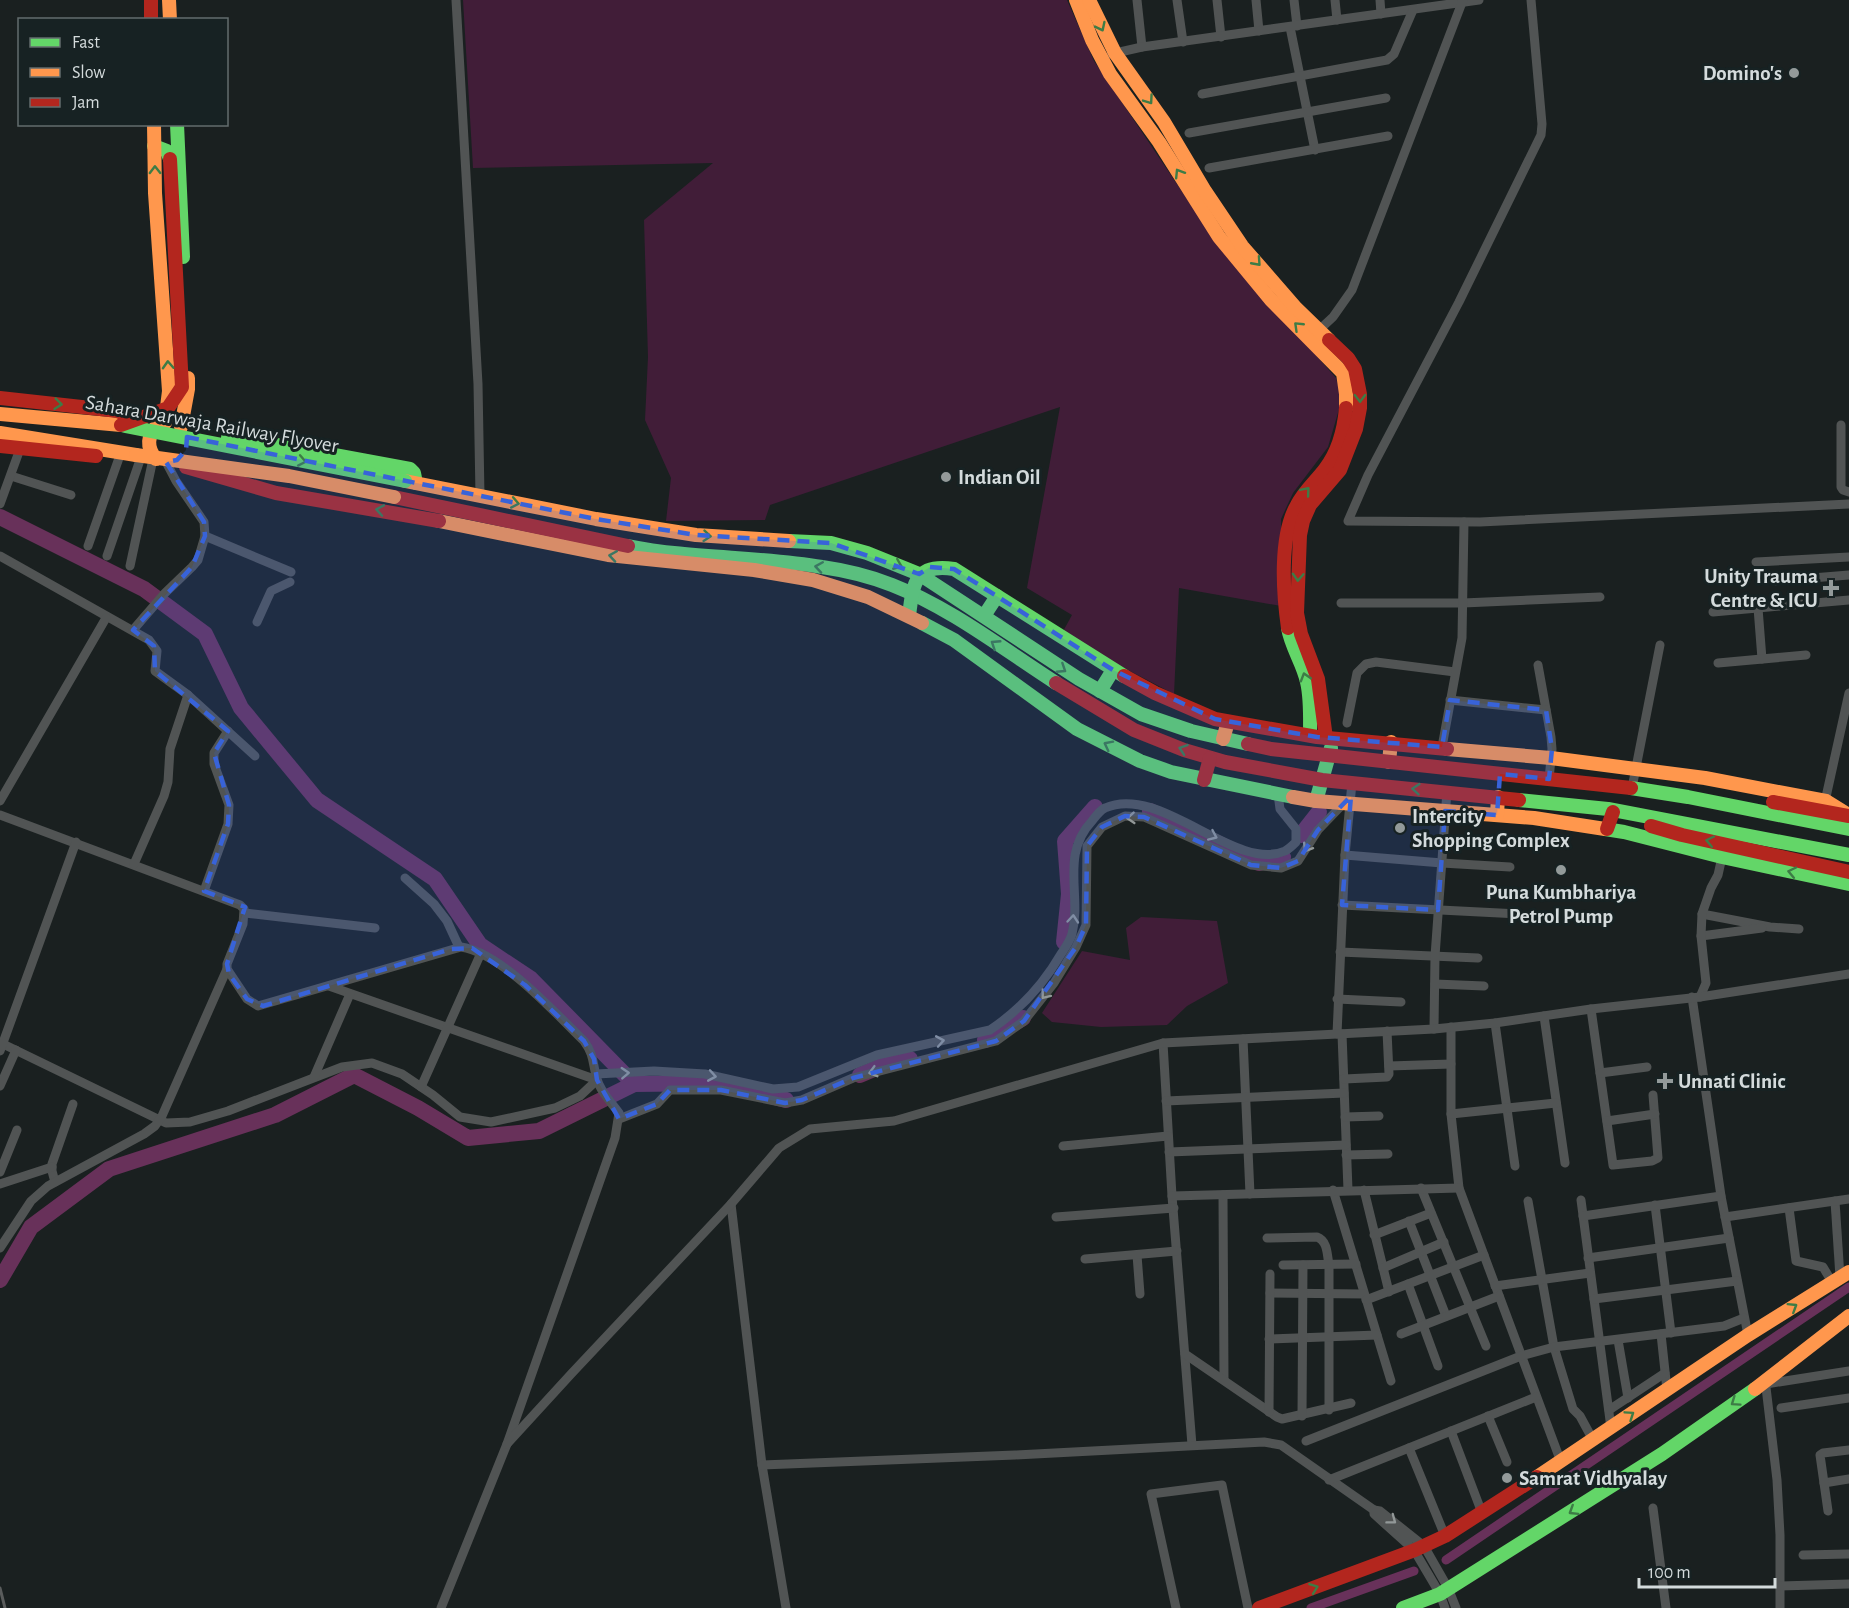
<svg xmlns="http://www.w3.org/2000/svg" width="1849" height="1608" viewBox="0 0 1849 1608" font-family="'Alegreya Sans',sans-serif">
	<style>
		.green { fill: #411d38 }
		.lines { fill: none; stroke-linecap: round; stroke-linejoin: round }
		.canal { stroke: #68315a; stroke-width: 9 }
		.river { stroke: #68315a; stroke-width: 16 }
		.street { stroke: #515454; stroke-width: 9 }
		.fast { stroke: #63d668; stroke-width: 14 }
		.slow { stroke: #ff974d; stroke-width: 14 }
		.jam { stroke: #b3261e; stroke-width: 14 }
		.rail { stroke: #5a5c5c; stroke-width: 3 }
		.fast-bridge { stroke: #63d668; stroke-width: 14 }
		.slow-bridge { stroke: #ff974d; stroke-width: 14 }
		.jam-bridge { stroke: #b3261e; stroke-width: 14 }
		.oneway { stroke: #3d7c46 }
		.oneway2 { stroke: #929898 }
		.marked { fill: #3863d9; fill-opacity: 0.2; stroke: #3863d9; stroke-width: 4.5; stroke-dasharray: 12 8; stroke-linejoin: round }
		.poi-dot { fill: #939a9a; stroke: #172223; stroke-width: 2 }
		.labels { text-anchor: middle; dominant-baseline: central; stroke-width: 6; stroke-linejoin: round; paint-order: stroke }
		.poi-label { font-size: 21px; font-weight: bold; fill: #d4dbdc; stroke: #172223; text-anchor: start }
		.street-label { font-size: 21px; fill: #d4dbdc; stroke: #172223 }
	</style>
	<rect width="100%" height="100%" fill="#1a2020"/>
	<g class="green">
		<polygon points="463,0 1067,0 1094,61 1216,242 1336,378 1342,399 1328,447 1293,493 1281,519 1281,606 1179,588 1174,694 1061,635 1072,615 1027,588 1060,407 770,505 765,520 666,521 671,478 645,420 648,357 644,220 713,163 473,168"/>
		<polygon points="1141,917 1217,921 1228,983 1187,1006 1167,1025 1101,1027 1052,1022 1042,1013 1082,951 1130,960 1126,928"/>
	</g>
	<g class="lines">
		<g class="canal">
			<polyline points="1446,1560 1849,1287"/>
			<polyline points="1311,1608 1414,1571"/>
		</g>
		<g class="river">
			<polyline points="0,517 144,589 205,634 241,708 317,800 435,879 480,945 531,979 634,1084"/>
			<polyline points="1150,811 1259,863 1283,857"/>
			<polyline points="1301,835 1319,812"/>
			<polyline points="1064,942 1069,894 1065,841 1095,807"/>
			<polyline points="985,1040 1023,1018"/>
			<polyline points="860,1075 893,1061 910,1059"/>
			<polyline points="0,1280 31,1227 109,1169 275,1115 354,1075 418,1108 468,1138 539,1131 634,1084 721,1083 786,1100"/>
		</g>
		<g class="street">
			<polyline points="456,0 478,384 480,496"/>
			<polyline points="1137,0 1142,47"/>
			<polyline points="1177,0 1183,42"/>
			<polyline points="1217,0 1221,37"/>
			<polyline points="1256,0 1259,31"/>
			<polyline points="1294,0 1297,26"/>
			<polyline points="1335,0 1337,20"/>
			<polyline points="1380,0 1381,14"/>
			<polyline points="1531,0 1542,124 1541,135 1459,302 1368,475 1348,521 1480,522 1849,504"/>
			<polyline points="1290,27 1315,150"/>
			<polyline points="1111,54 1142,47 1479,0"/>
			<polyline points="1202,94 1387,60 1394,54 1413,10"/>
			<polyline points="1189,133 1386,98"/>
			<polyline points="1209,168 1388,136"/>
			<polyline points="1319,330 1333,317 1352,290 1463,0"/>
			<polyline points="1841,425 1841,487 1843,490 1849,492"/>
			<polyline points="11,476 71,495"/>
			<polyline points="0,504 20,449"/>
			<polyline points="205,536 291,572"/>
			<polyline points="88,546 119,458"/>
			<polyline points="0,556 149,640 157,651 155,671 188,695 255,756"/>
			<polyline points="107,556 140,460"/>
			<polyline points="1756,562 1849,557"/>
			<polyline points="130,566 153,459"/>
			<polyline points="1774,581 1849,575"/>
			<polyline points="1341,603 1463,603 1600,597"/>
			<polyline points="1758,608 1762,659"/>
			<polyline points="1713,612 1849,600"/>
			<polyline points="257,622 271,591 290,582"/>
			<polyline points="133,630 165,593 192,567 198,560 205,536 204,522 176,481 166,462"/>
			<polyline points="1718,663 1806,655"/>
			<polyline points="1538,665 1551,737 1552,749 1549,779"/>
			<polyline points="1450,700 1546,710"/>
			<polyline points="1347,723 1357,673 1366,664 1376,662 1455,672"/>
			<polyline points="1442,747 1462,638 1464,522"/>
			<polyline points="1632,788 1660,645"/>
			<polyline points="0,801 106,618"/>
			<polyline points="1824,806 1849,693"/>
			<path d="M0,815L240,905L244,909L243,924L227,964V969L247,999L258,1006L461,947C502,953 555,1013 584,1041C595,1056 592,1063 597,1079C600,1091 611,1102 619,1113L615,1138L507,1444L441,1608"/>
			<polyline points="1345,855 1442,863 1510,867"/>
			<polyline points="134,864 164,796 168,782 170,749 188,695"/>
			<polyline points="405,878 434,904 447,921 459,947"/>
			<polyline points="204,891 228,824 229,805 214,764 214,753 228,731"/>
			<polyline points="1342,905 1519,914"/>
			<polyline points="245,913 375,928"/>
			<polyline points="1702,914 1770,927 1799,929"/>
			<polyline points="1701,936 1762,928"/>
			<polyline points="1340,952 1478,958"/>
			<polyline points="1435,984 1484,986"/>
			<polyline points="1692,997 1721,1196 1748,1335"/>
			<polyline points="1700,997 1706,983 1701,936 1702,914 1711,888 1718,875 1722,857"/>
			<polyline points="1337,999 1401,1002"/>
			<polyline points="1591,1009 1613,1165 1652,1161 1658,1158 1653,1095"/>
			<polyline points="1544,1016 1565,1163"/>
			<polyline points="1495,1023 1515,1166"/>
			<polyline points="1451,1027 1451,1114 1459,1188 1561,1462"/>
			<polyline points="1434,1029 1435,956 1447,791"/>
			<polyline points="1337,1034 1345,855 1352,783"/>
			<polyline points="1342,1034 1348,1190"/>
			<polyline points="1243,1039 1250,1194"/>
			<polyline points="1163,1043 1172,1196 1192,1445"/>
			<polyline points="3,1044 166,1123 190,1122 228,1111 342,1067 372,1063 402,1074 433,1095 460,1117 491,1122 555,1108 580,1096 597,1080 329,986"/>
			<polyline points="0,1051 76,842"/>
			<polyline points="1389,1066 1451,1064"/>
			<polyline points="1600,1073 1647,1067"/>
			<path d="M596,1074L654,1071L705,1074L773,1089L798,1087L877,1055L990,1030C1020,1010 1043,985 1061,954C1065,948 1070,941 1072,934C1082,895 1060,855 1092,821C1096,816 1100,810 1105,808C1160,783 1235,873 1285,851C1289,849 1293,845 1296,842V829L1280,809L1278,794"/>
			<polyline points="314,1077 350,994"/>
			<polyline points="1344,1079 1387,1077 1389,1074 1387,1031"/>
			<polyline points="0,1086 16,1050"/>
			<polyline points="421,1087 481,953"/>
			<polyline points="1166,1101 1344,1093"/>
			<polyline points="1451,1114 1556,1103"/>
			<polyline points="1345,1117 1379,1116"/>
			<polyline points="619,1119 657,1104 670,1090 721,1090 785,1103 802,1100 853,1078 996,1041 1024,1021 1054,983 1076,947 1086,925 1087,846 1102,827 1125,816 1144,817 1251,865 1281,868 1298,861 1318,830 1344,803"/>
			<polyline points="1607,1121 1655,1114"/>
			<polyline points="1063,1146 1168,1136"/>
			<polyline points="1169,1152 1346,1145"/>
			<polyline points="1346,1155 1388,1154"/>
			<polyline points="0,1172 17,1130"/>
			<polyline points="55,1182 52,1171 52,1164 73,1104"/>
			<polyline points="0,1184 52,1167"/>
			<polyline points="1421,1188 1486,1346"/>
			<polyline points="1333,1190 1391,1381"/>
			<polyline points="1364,1190 1389,1292"/>
			<polyline points="1223,1195 1224,1380"/>
			<polyline points="1172,1196 1459,1188"/>
			<polyline points="1581,1200 1611,1428"/>
			<polyline points="1528,1201 1554,1347 1573,1409 1580,1416 1593,1440"/>
			<polyline points="1835,1201 1840,1277"/>
			<polyline points="731,1204 762,1465 786,1608"/>
			<polyline points="1655,1205 1671,1333"/>
			<polyline points="1789,1208 1796,1261 1823,1267 1832,1282"/>
			<polyline points="1583,1216 1721,1196"/>
			<polyline points="1056,1217 1174,1208"/>
			<polyline points="1725,1217 1849,1199"/>
			<polyline points="1409,1221 1446,1316"/>
			<polyline points="1374,1235 1431,1213"/>
			<path d="M1267,1238L1317,1237C1328,1241 1327,1255 1329,1265V1410"/>
			<polyline points="0,1248 31,1201 48,1186 144,1134 155,1126 162,1116 227,969"/>
			<polyline points="1137,1255 1140,1294"/>
			<polyline points="1588,1258 1729,1238"/>
			<polyline points="1085,1259 1177,1251"/>
			<polyline points="1283,1265 1356,1264"/>
			<polyline points="1383,1268 1444,1242"/>
			<polyline points="1408,1284 1438,1366"/>
			<polyline points="1495,1286 1590,1273"/>
			<polyline points="1270,1293 1364,1294"/>
			<polyline points="1594,1299 1737,1281"/>
			<polyline points="1366,1300 1484,1255"/>
			<polyline points="1401,1334 1499,1296"/>
			<polyline points="1661,1334 1667,1390"/>
			<polyline points="1269,1339 1377,1335"/>
			<polyline points="1618,1340 1628,1398"/>
			<polyline points="1185,1354 1277,1417 1282,1419 1351,1403"/>
			<polyline points="1765,1379 1777,1480 1780,1535 1780,1608"/>
			<polyline points="1766,1384 1849,1371"/>
			<polyline points="1781,1408 1849,1398"/>
			<polyline points="1609,1410 1665,1373"/>
			<polyline points="1269,1412 1270,1274"/>
			<polyline points="1302,1416 1303,1265"/>
			<polyline points="1488,1416 1507,1462"/>
			<polyline points="1451,1431 1482,1513"/>
			<polyline points="1306,1441 1521,1356 1554,1347 1724,1326 1744,1318"/>
			<polyline points="507,1444 572,1373 731,1204 779,1148 810,1129 894,1121 1163,1043 1434,1029 1495,1023 1591,1009 1700,997 1849,974"/>
			<polyline points="1409,1448 1445,1536"/>
			<polyline points="762,1465 1015,1455 1264,1442 1281,1445 1374,1510"/>
			<polyline points="1329,1480 1536,1397"/>
			<polyline points="1824,1483 1849,1479"/>
			<polyline points="1653,1508 1666,1608"/>
			<polyline points="1828,1511 1820,1455 1823,1453 1849,1450"/>
			<polyline points="1803,1555 1849,1554"/>
			<polyline points="1780,1586 1849,1584"/>
			<polyline points="1176,1608 1151,1494 1222,1485 1248,1608"/>
			<polyline points="1445,1608 1440,1594 1414,1550 1374,1514 1374,1510 1380,1511 1424,1546 1448,1588 1456,1608"/>
		</g>
		<g class="fast">
			<polyline points="177,124 183,257"/>
			<polyline points="154,146 167,151 170,159"/>
			<polyline points="228,438 291,447 410,469 414,473 416,483"/>
			<polyline points="789,541 831,543 867,553 919,574 1079,679 1141,714 1191,731 1248,744"/>
			<path d="M628,546C692,559 758,556 822,567C843,570 872,577 892,585C951,608 1003,649 1056,683"/>
			<path d="M909,616C913,583 915,563 954,569L1124,676"/>
			<polyline points="984,616 997,596"/>
			<polyline points="922,623 954,640 1077,729 1140,761 1171,772 1293,797"/>
			<path d="M1288,628C1291,647 1303,663 1307,682C1311,699 1310,718 1310,735"/>
			<polyline points="1100,691 1113,670"/>
			<polyline points="1631,788 1688,797 1849,829"/>
			<polyline points="1519,800 1608,809 1849,855"/>
			<polyline points="1316,801 1331,748"/>
			<polyline points="1605,829 1624,832 1722,857 1849,884"/>
			<polyline points="1403,1608 1440,1594 1662,1454 1755,1389"/>
		</g>
		<g class="slow">
			<polyline points="169,0 170,20"/>
			<polyline points="1076,0 1092,40 1110,74 1159,142 1219,237 1271,300 1343,373 1346,394 1346,408"/>
			<polyline points="1089,0 1115,53 1164,122 1205,191 1242,246 1296,308 1329,340"/>
			<polyline points="154,124 155,193 169,391 165,423"/>
			<polyline points="0,414 121,425"/>
			<polyline points="181,427 188,389 188,378"/>
			<polyline points="0,433 136,455"/>
			<path d="M156,459C146,447 147,435 158,425"/>
			<polyline points="405,481 596,519 696,535 789,541"/>
			<polyline points="439,521 608,555 754,570 813,580 868,597 922,623"/>
			<polyline points="1223,739 1228,722"/>
			<polyline points="1447,749 1551,758 1705,778 1826,801 1847,814"/>
			<polyline points="1389,762 1391,742"/>
			<polyline points="1293,797 1316,801 1534,818 1605,829"/>
			<polyline points="1497,815 1498,797"/>
			<polyline points="1755,1389 1849,1316"/>
			<polyline points="1537,1477 1748,1335 1849,1272"/>
		</g>
		<g class="jam">
			<polyline points="151,0 151,20"/>
			<polyline points="0,398 118,411 141,423"/>
			<polyline points="0,446 96,456"/>
			<polyline points="186,467 276,493 439,521"/>
			<polyline points="394,497 628,546"/>
			<path d="M1288,628C1283,593 1279,536 1297,505C1304,491 1316,481 1325,469C1339,451 1344,430 1346,408"/>
			<polyline points="1124,676 1155,693 1215,719 1317,737 1447,749"/>
			<polyline points="1056,683 1134,730 1184,750 1225,762 1322,780 1519,800"/>
			<polyline points="1326,738 1318,679 1301,634 1297,613 1300,535 1303,521 1310,505 1340,470 1356,429 1360,408 1360,394 1355,369 1348,358 1329,340"/>
			<polyline points="1248,744 1271,749 1631,788"/>
			<polyline points="1204,780 1210,758"/>
			<polyline points="1773,802 1849,816"/>
			<polyline points="1651,826 1682,835 1849,872"/>
			<polyline points="1607,829 1613,812"/>
			<polyline points="1259,1608 1415,1550 1445,1536 1537,1477"/>
		</g>
		<polyline class="rail" points="0,1588 5,1608"/>
		<polyline class="fast-bridge" points="125,426 405,481"/>
		<polyline class="slow-bridge" points="136,455 289,476 394,497"/>
		<polyline class="jam-bridge" points="121,425 168,408 182,387 170,159"/>
	</g>
	<defs><path id="oneway-chevron" d="M-2-3.5L2.5 0L-2 3.5" fill="none" stroke-width="1.6" stroke-linecap="round" stroke-linejoin="round" transform="scale(1.5)"/></defs>
	<g class="oneway">
		<use href="#oneway-chevron" transform="translate(1101 27) rotate(64)"/>
		<use href="#oneway-chevron" transform="translate(1149 100) rotate(55)"/>
		<use href="#oneway-chevron" transform="translate(155 170) rotate(-91)"/>
		<use href="#oneway-chevron" transform="translate(1179 173) rotate(-122)"/>
		<use href="#oneway-chevron" transform="translate(1257 262) rotate(48)"/>
		<use href="#oneway-chevron" transform="translate(1298 326) rotate(-136)"/>
		<use href="#oneway-chevron" transform="translate(168 365) rotate(-93)"/>
		<use href="#oneway-chevron" transform="translate(1360 398) rotate(89)"/>
		<use href="#oneway-chevron" transform="translate(58 404) rotate(6)"/>
		<use href="#oneway-chevron" transform="translate(302 461) rotate(11)"/>
		<use href="#oneway-chevron" transform="translate(1306 491) rotate(-50)"/>
		<use href="#oneway-chevron" transform="translate(515 503) rotate(11)"/>
		<use href="#oneway-chevron" transform="translate(380 510) rotate(-170)"/>
		<use href="#oneway-chevron" transform="translate(707 536) rotate(5)"/>
		<use href="#oneway-chevron" transform="translate(613 556) rotate(-171)"/>
		<use href="#oneway-chevron" transform="translate(898 565) rotate(22)"/>
		<use href="#oneway-chevron" transform="translate(819 567) rotate(-171)"/>
		<use href="#oneway-chevron" transform="translate(1298 577) rotate(93)"/>
		<use href="#oneway-chevron" transform="translate(995 644) rotate(-147)"/>
		<use href="#oneway-chevron" transform="translate(1062 669) rotate(33)"/>
		<use href="#oneway-chevron" transform="translate(1305 677) rotate(-107)"/>
		<use href="#oneway-chevron" transform="translate(1108 745) rotate(-153)"/>
		<use href="#oneway-chevron" transform="translate(1183 749) rotate(-161)"/>
		<use href="#oneway-chevron" transform="translate(1416 789) rotate(-175)"/>
		<use href="#oneway-chevron" transform="translate(1710 841) rotate(-168)"/>
		<use href="#oneway-chevron" transform="translate(1792 872) rotate(-168)"/>
		<use href="#oneway-chevron" transform="translate(1793 1307) rotate(-32)"/>
		<use href="#oneway-chevron" transform="translate(1735 1402) rotate(145)"/>
		<use href="#oneway-chevron" transform="translate(1630 1415) rotate(-34)"/>
		<use href="#oneway-chevron" transform="translate(1573 1511) rotate(148)"/>
		<use href="#oneway-chevron" transform="translate(1314 1588) rotate(-20)"/>
	</g>
	<g class="oneway2">
		<use href="#oneway-chevron" transform="translate(1131 818) rotate(176)"/>
		<use href="#oneway-chevron" transform="translate(1213 836) rotate(24)"/>
		<use href="#oneway-chevron" transform="translate(1307 848) rotate(122)"/>
		<use href="#oneway-chevron" transform="translate(1073 919) rotate(-85)"/>
		<use href="#oneway-chevron" transform="translate(1045 995) rotate(128)"/>
		<use href="#oneway-chevron" transform="translate(940 1041) rotate(-10)"/>
		<use href="#oneway-chevron" transform="translate(873 1072) rotate(164)"/>
		<use href="#oneway-chevron" transform="translate(625 1073) rotate(-3)"/>
		<use href="#oneway-chevron" transform="translate(712 1076) rotate(10)"/>
		<use href="#oneway-chevron" transform="translate(1392 1520) rotate(37)"/>
	</g>
	<path class="marked" d="M187,437L596,519L696,535L831,543L919,574L930,567L954,569L1113,670L1215,719L1317,737L1442,747L1450,700L1546,710L1552,749L1549,779L1500,774L1497,815L1445,811L1438,910L1342,905L1351,796L1318,830L1298,861L1281,868L1251,865L1144,817L1125,816L1102,827L1087,846L1086,925L1076,947L1024,1021L996,1041L853,1078L802,1100L785,1103L721,1090H670L657,1104L619,1119L597,1080L594,1059L584,1041L525,985L472,948L451,949L263,1006L247,999L229,974L227,964L245,907L204,891L228,824L229,805L214,753L228,731L155,671L154,646L133,630L192,567L205,536L204,522L166,462L177,460L186,450Z"/>
	<g class="poi-dot">
		<circle cx="1794" cy="73" r="6"/>
		<circle cx="946" cy="477" r="6"/>
		<path d="M1828 579h6v6h6v6h-6v6h-6v-6h-6v-6h6z"/>
		<circle cx="1400" cy="828" r="6"/>
		<circle cx="1561" cy="870" r="6"/>
		<path d="M1662 1072h6v6h6v6h-6v6h-6v-6h-6v-6h6z"/>
		<circle cx="1507" cy="1478" r="6"/>
	</g>
	<g class="labels">
		<g class="poi-label">
			<text x="1782" y="73" text-anchor="end">Domino's</text>
			<text x="958" y="477">Indian Oil</text>
			<text x="1818" y="576" text-anchor="end">Unity Trauma<tspan x="1818" dy="24">Centre &amp; ICU</tspan></text>
			<text x="1412" y="816">Intercity<tspan x="1412" dy="24">Shopping Complex</tspan></text>
			<text x="1561" y="892" text-anchor="middle">Puna Kumbhariya<tspan x="1561" dy="24">Petrol Pump</tspan></text>
			<text x="1678" y="1081">Unnati Clinic</text>
			<text x="1519" y="1478">Samrat Vidhyalay</text>
		</g>
		<g class="street-label">
			<text transform="translate(212 424) rotate(10)">Sahara Darwaja Railway Flyover</text>
		</g>
	</g>
	<rect x="18" y="18" width="210" height="108" fill="#172223" stroke="#636c6d" stroke-width="1.5"/>
	<rect x="30" y="38" width="30" height="9" fill="#63d668" stroke="#636c6d" stroke-width="1.5"/>
	<text x="72" y="48" font-size="18" fill="#d4dbdc">Fast</text>
	<rect x="30" y="68" width="30" height="9" fill="#ff974d" stroke="#636c6d" stroke-width="1.5"/>
	<text x="72" y="78" font-size="18" fill="#d4dbdc">Slow</text>
	<rect x="30" y="98" width="30" height="9" fill="#b3261e" stroke="#636c6d" stroke-width="1.5"/>
	<text x="72" y="108" font-size="18" fill="#d4dbdc">Jam</text>
	<path d="M1639 1578v9h136v-9" fill="none" stroke="#d4dbdc" stroke-width="3"/>
	<text x="1648" y="1578" font-size="18" fill="#d4dbdc" stroke="#172223" stroke-width="4.5" paint-order="stroke">100 m</text>
</svg>
